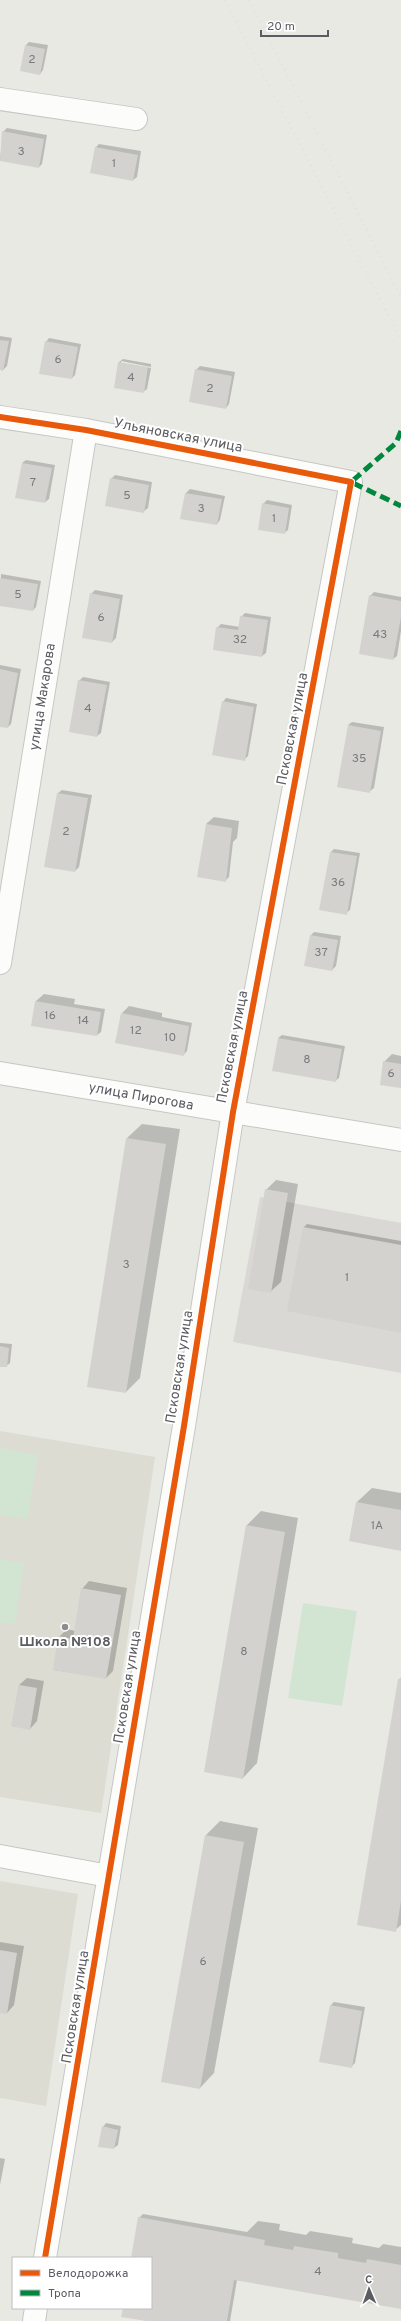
<svg xmlns="http://www.w3.org/2000/svg" width="401" height="2321" viewBox="0 0 401 2321" font-family="Overpass,sans-serif">
	<style>
		.industrial { fill: #d9d8d4 }
		.education { fill: #dcdcd3 }
		.green { fill: #d2e5d2 }
		.shadow { fill: #0003 }
		.building { fill: #d3d2cf }
		.lines { fill: none; stroke-linecap: round; stroke-linejoin: round }
		.street-casing { stroke: #c6c6c4; stroke-width: 24 }
		.street { stroke: #fcfcfb; stroke-width: 22 }
		.rail { stroke: #e1e2e1; stroke-width: 3; stroke-dasharray: 1 5; stroke-linecap: butt }
		.quiet { stroke: #00873e; stroke-width: 5; stroke-dasharray: 10 5; stroke-linecap: butt }
		.cycleway-casing { stroke: #fff; stroke-width: 8 }
		.cycleway { stroke: #e8590c; stroke-width: 6 }
		.poi-dot { fill: #8c8d8f; stroke: #fff; stroke-width: 1.5 }
		.labels { text-anchor: middle; dominant-baseline: central; stroke-width: 4; stroke-linejoin: round; paint-order: stroke }
		.number-label { font-size: 12px; fill: #797a7d }
		.street-label { font-size: 14px; fill: #5a5c61; stroke: #fff }
		.poi-label { font-size: 14px; font-weight: bold; fill: #5a5c61; stroke: #fff }
	</style>
	<rect width="100%" height="100%" fill="#e9e9e4"/>
	<polygon class="industrial" points="260,1197 401,1223 401,1373 233,1342"/>
	<g class="education">
		<polygon points="0,1431 155,1457 101,1813 0,1797"/>
		<polygon points="0,1881 78,1894 46,2106 0,2098"/>
	</g>
	<g class="green">
		<polygon points="0,1448 38,1455 27,1519 0,1515"/>
		<polygon points="0,1559 24,1563 15,1624 0,1622"/>
		<polygon points="303,1603 357,1611 342,1706 288,1698"/>
	</g>
	<g class="shadow">
		<polygon points="29,42 48,45 43,70 40,74 26,45"/>
		<polygon points="7,128 47,135 42,164 39,167 0,160 3,132"/>
		<polygon points="99,144 141,151 137,177 133,180 96,147"/>
		<polygon points="0,336 12,338 7,366 3,370 0,369"/>
		<polygon points="49,338 81,344 75,375 72,378 46,342"/>
		<polygon points="123,359 151,364 151,367 121,361 121,363 151,368 147,389 143,392 119,362"/>
		<polygon points="200,366 235,372 229,404 226,408 196,370"/>
		<polygon points="26,460 55,465 49,499 45,502 22,463"/>
		<polygon points="115,475 152,482 148,508 144,511 111,479"/>
		<polygon points="190,489 225,496 220,520 217,524 182,518 186,493"/>
		<polygon points="267,500 292,505 288,530 284,533 263,504"/>
		<polygon points="1,574 41,581 36,607 33,610 0,605"/>
		<polygon points="95,590 123,595 116,638 112,642 91,594"/>
		<polygon points="374,592 401,597 401,631 397,656 393,659 370,596"/>
		<polygon points="245,613 271,617 266,653 262,656 217,628 221,624 240,627 241,617"/>
		<polygon points="0,665 21,669 11,724 8,727 0,726"/>
		<polygon points="83,677 110,682 101,733 97,736 79,681"/>
		<polygon points="226,698 257,704 248,756 244,760 223,702"/>
		<polygon points="352,722 384,727 374,788 370,791 348,725"/>
		<polygon points="62,790 92,795 79,867 75,871 46,866 58,793"/>
		<polygon points="214,817 239,821 237,838 233,842 229,877 225,881 206,824"/>
		<polygon points="334,849 360,853 350,910 346,913 331,852"/>
		<polygon points="314,932 341,936 336,966 332,970 311,935"/>
		<polygon points="44,994 75,999 74,1004 105,1009 101,1032 97,1035 33,1025 36,1001"/>
		<polygon points="129,1006 162,1013 162,1017 192,1023 187,1051 184,1054 122,1013"/>
		<polygon points="282,1035 345,1046 339,1078 335,1081 278,1038"/>
		<polygon points="392,1054 401,1056 401,1087 384,1062"/>
		<polygon points="142,1124 180,1129 140,1378 126,1392 88,1386 127,1138"/>
		<polygon points="276,1180 298,1184 281,1282 270,1292 266,1190"/>
		<polygon points="307,1224 401,1241 401,1332 288,1310 304,1227"/>
		<polygon points="0,1343 12,1344 10,1363 6,1366 0,1366"/>
		<polygon points="372,1488 401,1493 401,1550 357,1502"/>
		<polygon points="261,1511 298,1518 257,1763 243,1778 246,1526"/>
		<polygon points="89,1581 127,1588 113,1671 106,1678 54,1670 59,1637 67,1629 75,1631 82,1589"/>
		<polygon points="27,1678 44,1681 37,1721 30,1729 12,1726 19,1685"/>
		<polygon points="401,1678 401,1925 395,1930 399,1679"/>
		<polygon points="220,1821 258,1828 214,2073 200,2088 206,1835"/>
		<polygon points="0,1942 24,1946 14,2005 7,2013 0,2012"/>
		<polygon points="334,2002 365,2007 355,2063 351,2067 321,2061 331,2005"/>
		<polygon points="106,2123 121,2126 118,2145 114,2148 103,2127"/>
		<polygon points="0,2158 5,2159 0,2185"/>
		<polygon points="143,2214 247,2232 258,2221 280,2224 279,2230 306,2235 310,2231 353,2238 352,2243 379,2248 383,2244 401,2247 401,2308 237,2280 230,2321 152,2321 124,2308 151,2308 151,2258 132,2258 139,2218"/>
	</g>
	<g class="building">
		<polygon points="25,45 45,49 40,75 20,71"/>
		<polygon points="2,131 44,139 39,168 0,161"/>
		<polygon points="95,147 138,155 133,181 90,173"/>
		<polygon points="0,340 9,341 3,371 0,370"/>
		<polygon points="45,341 78,347 72,379 39,374"/>
		<polygon points="118,362 148,367 144,393 114,388"/>
		<polygon points="195,369 232,376 226,409 189,402"/>
		<polygon points="22,463 52,468 45,503 15,498"/>
		<polygon points="110,478 149,485 144,513 105,506"/>
		<polygon points="185,493 222,499 217,525 180,519"/>
		<polygon points="262,503 289,508 285,534 258,530"/>
		<polygon points="0,578 38,584 33,611 0,606"/>
		<polygon points="90,593 120,599 112,643 82,638"/>
		<polygon points="369,595 401,601 401,617 393,660 359,654"/>
		<polygon points="240,616 268,620 262,657 213,650 216,627 238,630"/>
		<polygon points="0,669 18,673 8,728 0,727"/>
		<polygon points="78,680 107,685 97,737 69,732"/>
		<polygon points="222,701 254,707 245,761 212,755"/>
		<polygon points="348,725 381,731 370,793 337,787"/>
		<polygon points="57,793 88,798 75,872 44,867"/>
		<polygon points="206,824 232,828 226,882 197,877"/>
		<polygon points="330,852 357,856 347,915 319,910"/>
		<polygon points="310,935 338,940 332,971 304,966"/>
		<polygon points="35,1001 101,1012 97,1036 31,1026"/>
		<polygon points="121,1013 189,1026 184,1056 115,1043"/>
		<polygon points="278,1038 342,1049 336,1082 272,1071"/>
		<polygon points="383,1061 401,1064 401,1088 380,1085"/>
		<polygon points="126,1138 166,1144 126,1393 87,1387"/>
		<polygon points="265,1189 288,1193 271,1293 248,1289"/>
		<polygon points="303,1227 401,1245 401,1333 287,1311"/>
		<polygon points="0,1346 9,1348 7,1367 0,1367"/>
		<polygon points="356,1502 401,1510 401,1551 349,1541"/>
		<polygon points="246,1525 285,1532 243,1779 204,1772"/>
		<polygon points="81,1588 121,1595 106,1679 53,1670 58,1636 73,1639"/>
		<polygon points="398,1679 401,1679 401,1901 396,1932 357,1925"/>
		<polygon points="19,1685 37,1688 30,1730 11,1726"/>
		<polygon points="205,1835 244,1842 200,2089 161,2082"/>
		<polygon points="0,1950 17,1953 7,2014 0,2013"/>
		<polygon points="330,2005 362,2011 352,2068 319,2062"/>
		<polygon points="102,2126 118,2130 114,2149 98,2147"/>
		<polygon points="138,2217 265,2240 264,2245 293,2250 294,2246 338,2253 338,2258 366,2263 367,2259 401,2265 401,2309 234,2280 227,2321 146,2321 121,2317 123,2308 151,2308 151,2258 131,2258"/>
	</g>
	<g class="lines">
		<defs>
			<g id="street">
				<polyline points="0,99 136,119"/>
				<polyline points="0,417 86,430 351,482 233,1112 184,1426 45,2258"/>
				<polyline points="0,963 86,430"/>
				<polyline points="0,1073 401,1140"/>
				<polyline points="0,1856 109,1876"/>
				<polyline points="34,2321 36,2308"/>
			</g>
		</defs>
		<use href="#street" class="street-casing"/>
		<use href="#street" class="street"/>
		<g class="rail">
			<polyline points="225,0 401,340"/>
			<polyline points="249,0 401,297"/>
		</g>
		<polyline class="quiet" points="401,431 396,443 351,482 401,506"/>
		<defs>
			<polyline id="cycleway" points="0,417 86,430 351,482 233,1112 184,1426 45,2258"/>
		</defs>
		<use href="#cycleway" class="cycleway-casing"/>
		<use href="#cycleway" class="cycleway"/>
	</g>
	<circle class="poi-dot" cx="65" cy="1627" r="4"/>
	<g class="labels">
		<g class="number-label">
			<text x="32" y="60">2</text>
			<text x="21" y="152">3</text>
			<text x="114" y="164">1</text>
			<text x="58" y="360">6</text>
			<text x="131" y="378">4</text>
			<text x="210" y="389">2</text>
			<text x="33" y="483">7</text>
			<text x="127" y="496">5</text>
			<text x="201" y="509">3</text>
			<text x="274" y="519">1</text>
			<text x="18" y="595">5</text>
			<text x="101" y="618">6</text>
			<text x="380" y="635">43</text>
			<text x="240" y="640">32</text>
			<text x="88" y="709">4</text>
			<text x="359" y="759">35</text>
			<text x="66" y="832">2</text>
			<text x="338" y="883">36</text>
			<text x="321" y="953">37</text>
			<text x="50" y="1016">16</text>
			<text x="83" y="1021">14</text>
			<text x="136" y="1031">12</text>
			<text x="170" y="1038">10</text>
			<text x="307" y="1060">8</text>
			<text x="391" y="1074">6</text>
			<text x="126" y="1265">3</text>
			<text x="347" y="1278">1</text>
			<text x="377" y="1526">1А</text>
			<text x="244" y="1652">8</text>
			<text x="203" y="1962">6</text>
			<text x="318" y="2272">4</text>
		</g>
		<g class="street-label">
			<text transform="translate(178 436) rotate(11)">Ульяновская улица</text>
			<text transform="translate(43 697) rotate(-81)">улица Макарова</text>
			<text transform="translate(293 729) rotate(-79)">Псковская улица</text>
			<text transform="translate(233 1047) rotate(-79)">Псковская улица</text>
			<text transform="translate(141 1097) rotate(10)">улица Пирогова</text>
			<text transform="translate(180 1367) rotate(-81)">Псковская улица</text>
			<text transform="translate(128 1687) rotate(-81)">Псковская улица</text>
			<text transform="translate(76 2007) rotate(-81)">Псковская улица</text>
		</g>
		<g class="poi-label">
			<text x="65" y="1642">Школа №108</text>
		</g>
	</g>
	<rect x="12" y="2257" width="140" height="52" fill="#ffffff" stroke="#bdbec0"/>
	<rect x="20" y="2270" width="20" height="6" fill="#e8590c" stroke="#bdbec0"/>
	<text x="48" y="2277" font-size="12" fill="#5a5c61">Велодорожка</text>
	<rect x="20" y="2290" width="20" height="6" fill="#00873e" stroke="#bdbec0"/>
	<text x="48" y="2297" font-size="12" fill="#5a5c61">Тропа</text>
	<g transform="translate(369 2289) rotate(358)" stroke="#ffffff" stroke-width="3" paint-order="stroke">
	<path d="M0-3L7 15L0 10L-7 15Z" fill="#5a5c61"/>
	<text y="-6" font-size="11" font-weight="bold" text-anchor="middle" fill="#5a5c61">С</text>
	</g>
	<path d="M261 30v6h67v-6" fill="none" stroke="#5a5c61" stroke-width="2"/>
	<text x="267" y="30" font-size="12" fill="#5a5c61" stroke="#ffffff" stroke-width="3" paint-order="stroke">20 m</text>
</svg>
